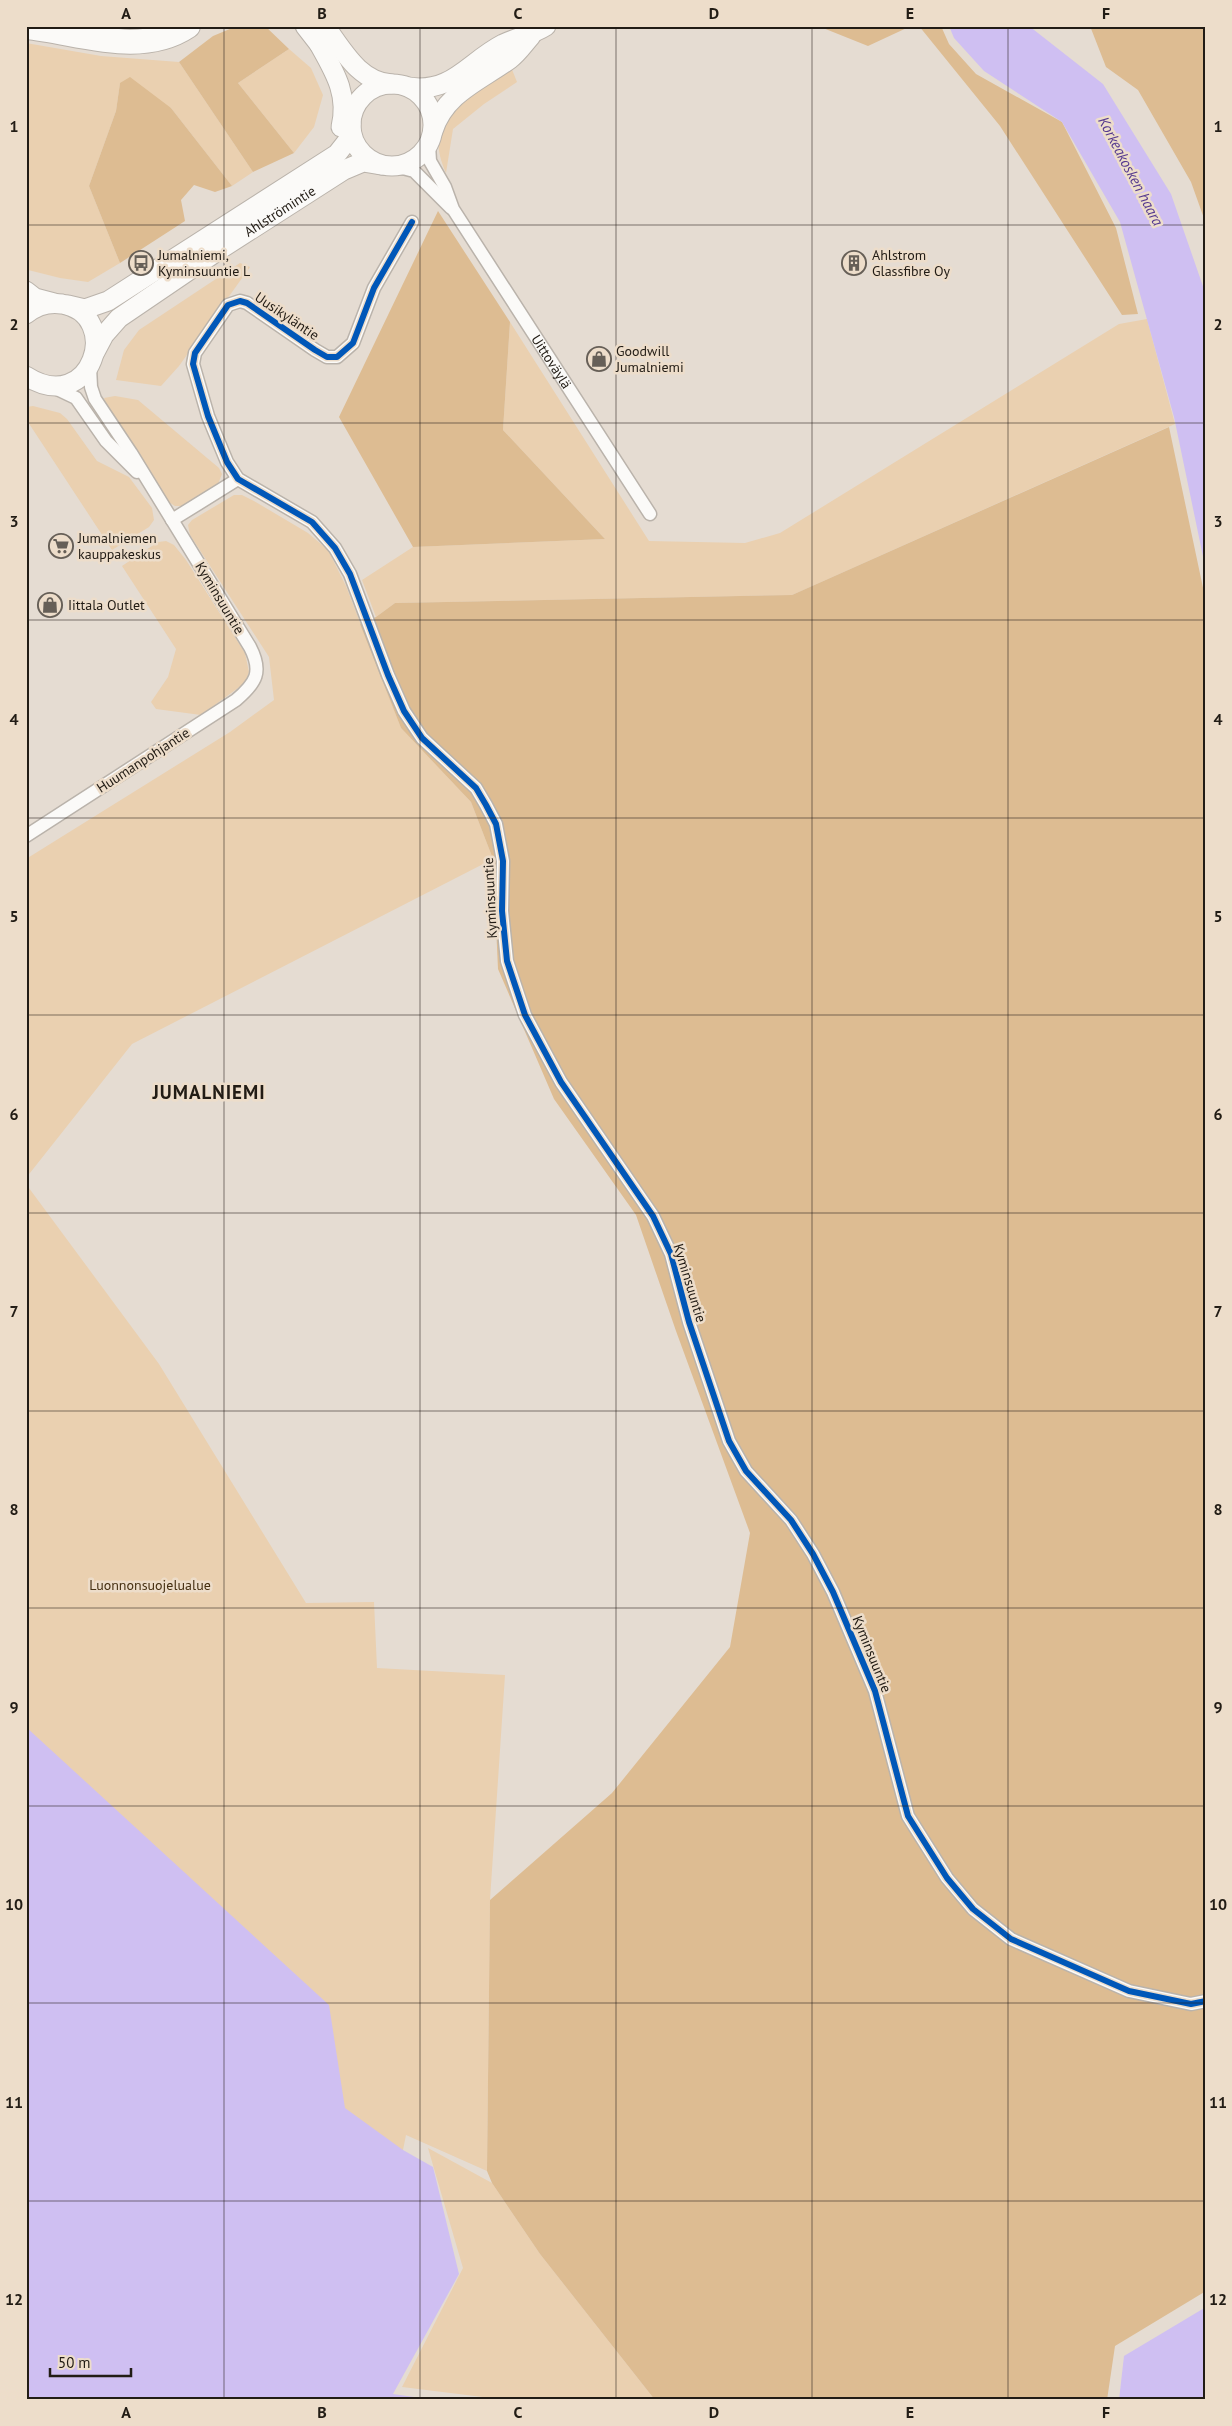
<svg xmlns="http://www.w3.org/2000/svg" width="1232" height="2426" viewBox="0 0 1232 2426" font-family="'PT Sans',sans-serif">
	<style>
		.green { fill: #ead0b0 }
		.forest { fill: #ddbc92 }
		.water { fill: #cfbff2 }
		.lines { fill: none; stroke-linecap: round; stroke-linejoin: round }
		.street-casing { stroke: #bab3ab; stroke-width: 15 }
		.secondary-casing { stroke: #bab3ab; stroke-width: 21 }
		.highway-casing { stroke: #bab3ab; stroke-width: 26 }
		.street { stroke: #fbfaf8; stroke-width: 12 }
		.secondary { stroke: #fbfaf8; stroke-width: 19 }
		.highway { stroke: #fbfaf8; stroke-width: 24 }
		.cycleway-casing { stroke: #edddca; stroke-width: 9 }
		.cycleway { stroke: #0057b8; stroke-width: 6 }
		.grid { fill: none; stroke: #221c15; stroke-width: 1; stroke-opacity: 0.55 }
		.labels { text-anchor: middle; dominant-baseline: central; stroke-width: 5; stroke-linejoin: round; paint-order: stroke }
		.street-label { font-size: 14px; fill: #221c15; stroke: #edddca }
		.poi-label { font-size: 14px; fill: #221c15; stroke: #edddca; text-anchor: start }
		.park-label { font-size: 14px; fill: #463012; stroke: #edddca }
		.water-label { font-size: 15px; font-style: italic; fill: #55398f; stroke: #edddca }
		.district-label { font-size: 19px; font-weight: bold; letter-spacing: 1px; fill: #221c15; stroke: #edddca }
		.neatline { fill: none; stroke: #221c15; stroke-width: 2 }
		.grid-label { font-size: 16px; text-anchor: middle; font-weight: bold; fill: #221c15 }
	</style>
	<rect width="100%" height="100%" fill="#e5dcd2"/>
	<g class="green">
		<polygon points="26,43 101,56 179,62 253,172 232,186 171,108 120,83 116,111 89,186 120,263 88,282 60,278 28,270 26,268"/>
		<polygon points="289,49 311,68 323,95 314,127 294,153 238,83"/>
		<path d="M511,67L517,82L484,104L453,129L446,173C419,112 468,95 511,67Z"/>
		<polygon points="240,263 250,267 179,366 161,386 116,380 124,350 139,330"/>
		<polygon points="1147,319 1175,424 792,595 395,603 376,617 362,580 413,547 605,539 503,430 510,322 649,541 745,543 780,533 1119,324"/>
		<polygon points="115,396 138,400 219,468 222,474 218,484 182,506 175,506 167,501 110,415 104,398"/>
		<polygon points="33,406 60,413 67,419 97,461 129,477 152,508 154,520 149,527 112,550 26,419 26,407"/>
		<polygon points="234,495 242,495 254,501 308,533 328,550 346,586 401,728 471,802 493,859 132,1044 26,1178 26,859 230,732 274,700 269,657 190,535 188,525 192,520"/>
		<polygon points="166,541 174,545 186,560 245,653 249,672 245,683 201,715 156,709 151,702 168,677 176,649 122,566 158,542"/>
		<polygon points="26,1184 159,1364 306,1603 374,1602 377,1668 505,1675 490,1900 487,2171 406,2135 403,2150 349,2174 26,1727"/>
		<polygon points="428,2148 492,2183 540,2254 655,2400 507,2400 402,2387 463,2268"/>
	</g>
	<g class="forest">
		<polygon points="237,26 265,26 289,49 238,83 294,153 253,172 179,62 213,36"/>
		<polygon points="818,26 911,26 868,46"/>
		<polygon points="919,26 941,26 949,44 976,74 1062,122 1116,228 1138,314 1122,315 1000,126"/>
		<polygon points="1090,26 1206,26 1206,224 1191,182 1138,90 1106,67"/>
		<polygon points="130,77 171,108 232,186 215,192 194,185 181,200 185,221 120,263 89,186 116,111 120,83"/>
		<polygon points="438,211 510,322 503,430 605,539 413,547 339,417"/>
		<polygon points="1169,427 1206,602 1206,2291 1115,2346 1107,2400 655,2400 540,2254 492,2183 487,2171 490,1900 612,1793 730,1647 750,1533 676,1331 636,1215 554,1099 498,969 493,859 471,802 401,728 360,624 376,617 395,603 792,595"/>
	</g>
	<g class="water">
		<polygon points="949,26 1029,26 1103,84 1171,194 1206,295 1206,571 1174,417 1120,222 1062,122 984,71 954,38"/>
		<polygon points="26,1727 329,2005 345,2108 403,2150 433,2167 459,2274 393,2394 435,2400 26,2400"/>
		<polygon points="1206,2307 1206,2400 1119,2400 1124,2356"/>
	</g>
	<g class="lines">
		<defs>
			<g id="street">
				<path id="s1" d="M429,145L430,161L445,187L453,209L650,514"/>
				<polyline points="395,166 414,171 451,208"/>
				<polyline points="412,222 374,288 353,343 337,357 327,357 315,350 247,303 240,301 228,305 195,353 193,364 208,416 227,462 238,479 312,522 335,548 350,574 388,675 404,711 422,738 476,788 486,805 496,824 503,861 502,911 507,961 525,1015 561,1082 653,1216 671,1254 689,1322 729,1441 746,1471 791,1520 813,1554 833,1592 875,1691 908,1816 947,1878 973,1909 1011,1939 1129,1991 1191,2004 1206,2001"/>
				<polyline points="53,387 76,398 106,441 137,472"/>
				<polyline points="172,520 238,479"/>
				<path d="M26,836L236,700C256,683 263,672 250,647L131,453L95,399L91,387L90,367"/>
			</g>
			<g id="secondary">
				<polyline points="305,26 326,53"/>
				<path d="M325,26C343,50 359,82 392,84"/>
				<path d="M319,44C334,71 349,94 341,127"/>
				<circle cx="392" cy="125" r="41"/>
				<path d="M408,87C452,94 468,62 503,44C518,37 532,35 546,26"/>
				<path d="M433,131C445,93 480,81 510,59C518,53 524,44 531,36"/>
				<polyline points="26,291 35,298 54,303"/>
				<polyline points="68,305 85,309 108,301 337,154 348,140 351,124"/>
				<path d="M26,314C36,306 49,302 62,304C124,315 92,418 26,376"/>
				<path id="s2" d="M95,352L104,335L119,318L219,250L344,170L363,162L381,165"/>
			</g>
			<path id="highway" d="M26,27C78,32 140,58 188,26"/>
		</defs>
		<use href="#street" class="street-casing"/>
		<use href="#secondary" class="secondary-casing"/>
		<use href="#highway" class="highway-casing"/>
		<use href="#street" class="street"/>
		<use href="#secondary" class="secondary"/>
		<use href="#highway" class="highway"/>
		<defs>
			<polyline id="cycleway" points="412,222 374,288 353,343 337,357 327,357 315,350 247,303 240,301 228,305 195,353 193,364 208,416 227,462 238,479 312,522 335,548 350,574 388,675 404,711 422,738 476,788 486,805 496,824 503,861 502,911 507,961 525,1015 561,1082 653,1216 671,1254 689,1322 729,1441 746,1471 791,1520 813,1554 833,1592 875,1691 908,1816 947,1878 973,1909 1011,1939 1129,1991 1191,2004 1206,2001"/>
		</defs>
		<use href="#cycleway" class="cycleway-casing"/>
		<use href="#cycleway" class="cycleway"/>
	</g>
	<path class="grid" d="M224,26V2400M420,26V2400M616,26V2400M812,26V2400M1008,26V2400M26,225H1206M26,423H1206M26,620H1206M26,818H1206M26,1015H1206M26,1213H1206M26,1411H1206M26,1608H1206M26,1806H1206M26,2003H1206M26,2201H1206"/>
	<defs>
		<symbol id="bus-ring" viewBox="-11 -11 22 22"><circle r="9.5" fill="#edddca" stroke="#665f57" stroke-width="1.5"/><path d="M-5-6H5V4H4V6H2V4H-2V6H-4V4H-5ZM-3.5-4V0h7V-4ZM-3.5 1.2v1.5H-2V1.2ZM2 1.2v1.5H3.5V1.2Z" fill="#665f57"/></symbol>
		<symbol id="building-ring" viewBox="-11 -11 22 22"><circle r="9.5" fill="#edddca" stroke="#665f57" stroke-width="1.5"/><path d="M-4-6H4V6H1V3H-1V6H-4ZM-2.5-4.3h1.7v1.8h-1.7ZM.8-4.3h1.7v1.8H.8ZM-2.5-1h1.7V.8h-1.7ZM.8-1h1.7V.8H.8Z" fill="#665f57"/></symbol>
		<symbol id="shop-ring" viewBox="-11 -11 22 22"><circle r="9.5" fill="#edddca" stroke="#665f57" stroke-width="1.5"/><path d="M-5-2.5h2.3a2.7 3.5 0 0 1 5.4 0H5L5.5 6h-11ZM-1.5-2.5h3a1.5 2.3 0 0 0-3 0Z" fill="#665f57"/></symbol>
		<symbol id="supermarket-ring" viewBox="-11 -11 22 22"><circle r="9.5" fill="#edddca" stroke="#665f57" stroke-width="1.5"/><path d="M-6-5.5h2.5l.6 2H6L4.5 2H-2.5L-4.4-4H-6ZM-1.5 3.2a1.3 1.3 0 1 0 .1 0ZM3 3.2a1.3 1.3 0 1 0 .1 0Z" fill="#665f57"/></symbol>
	</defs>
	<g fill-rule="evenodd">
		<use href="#bus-ring" x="127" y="249" width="28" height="28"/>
		<use href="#building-ring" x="840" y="249" width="28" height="28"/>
		<use href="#shop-ring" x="585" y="345" width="28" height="28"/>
		<use href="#supermarket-ring" x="47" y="532" width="28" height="28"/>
		<use href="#shop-ring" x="36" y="591" width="28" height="28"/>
	</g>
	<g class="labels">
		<g class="street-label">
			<text stroke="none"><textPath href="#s2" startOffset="235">Ahlströmintie</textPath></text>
			<text transform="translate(287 316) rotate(34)">Uusikyläntie</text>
			<text stroke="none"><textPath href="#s1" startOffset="251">Uittoväylä</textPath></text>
			<text transform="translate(220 598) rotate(59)">Kyminsuuntie</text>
			<text transform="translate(143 760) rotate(-33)">Huumanpohjantie</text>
			<text transform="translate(490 898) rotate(-93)">Kyminsuuntie</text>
			<text transform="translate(690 1283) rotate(73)">Kyminsuuntie</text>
			<text transform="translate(872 1654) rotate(68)">Kyminsuuntie</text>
		</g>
		<g class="poi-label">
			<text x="158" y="255">Jumalniemi,<tspan x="158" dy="16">Kyminsuuntie L</tspan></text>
			<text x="872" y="255">Ahlstrom<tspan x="872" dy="16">Glassfibre Oy</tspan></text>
			<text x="616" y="351">Goodwill<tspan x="616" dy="16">Jumalniemi</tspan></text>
			<text x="78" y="538">Jumalniemen<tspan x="78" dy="16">kauppakeskus</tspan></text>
			<text x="68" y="605">Iittala Outlet</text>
		</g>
		<g class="park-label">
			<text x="150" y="1585">Luonnonsuojelualue</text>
		</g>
		<g class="water-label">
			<text transform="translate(1131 171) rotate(62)">Korkeakosken haara</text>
		</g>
		<g class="district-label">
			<text x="209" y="1092">JUMALNIEMI</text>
		</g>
	</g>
	<rect width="1232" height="2426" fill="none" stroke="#edddca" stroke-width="55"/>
	<path d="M50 2368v8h81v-8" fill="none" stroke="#221c15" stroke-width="2.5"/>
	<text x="58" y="2368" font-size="15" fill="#221c15" stroke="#edddca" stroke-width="4" paint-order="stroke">50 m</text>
	<rect x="28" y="28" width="1176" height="2370" class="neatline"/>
	<g class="grid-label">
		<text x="126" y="19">A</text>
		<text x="322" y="19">B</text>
		<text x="518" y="19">C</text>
		<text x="714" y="19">D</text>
		<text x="910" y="19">E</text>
		<text x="1106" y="19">F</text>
		<text x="14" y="132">1</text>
		<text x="1218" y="132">1</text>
		<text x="14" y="330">2</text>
		<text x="1218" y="330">2</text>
		<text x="14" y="527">3</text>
		<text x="1218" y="527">3</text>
		<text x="14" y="725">4</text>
		<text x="1218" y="725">4</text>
		<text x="14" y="922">5</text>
		<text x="1218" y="922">5</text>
		<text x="14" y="1120">6</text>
		<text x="1218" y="1120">6</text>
		<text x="14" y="1317">7</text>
		<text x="1218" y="1317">7</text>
		<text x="14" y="1515">8</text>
		<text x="1218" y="1515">8</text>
		<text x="14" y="1713">9</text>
		<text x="1218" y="1713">9</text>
		<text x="14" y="1910">10</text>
		<text x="1218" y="1910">10</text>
		<text x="14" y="2108">11</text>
		<text x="1218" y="2108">11</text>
		<text x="14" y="2305">12</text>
		<text x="1218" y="2305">12</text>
		<text x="126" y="2418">A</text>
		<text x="322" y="2418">B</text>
		<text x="518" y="2418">C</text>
		<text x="714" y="2418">D</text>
		<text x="910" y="2418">E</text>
		<text x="1106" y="2418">F</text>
	</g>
</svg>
